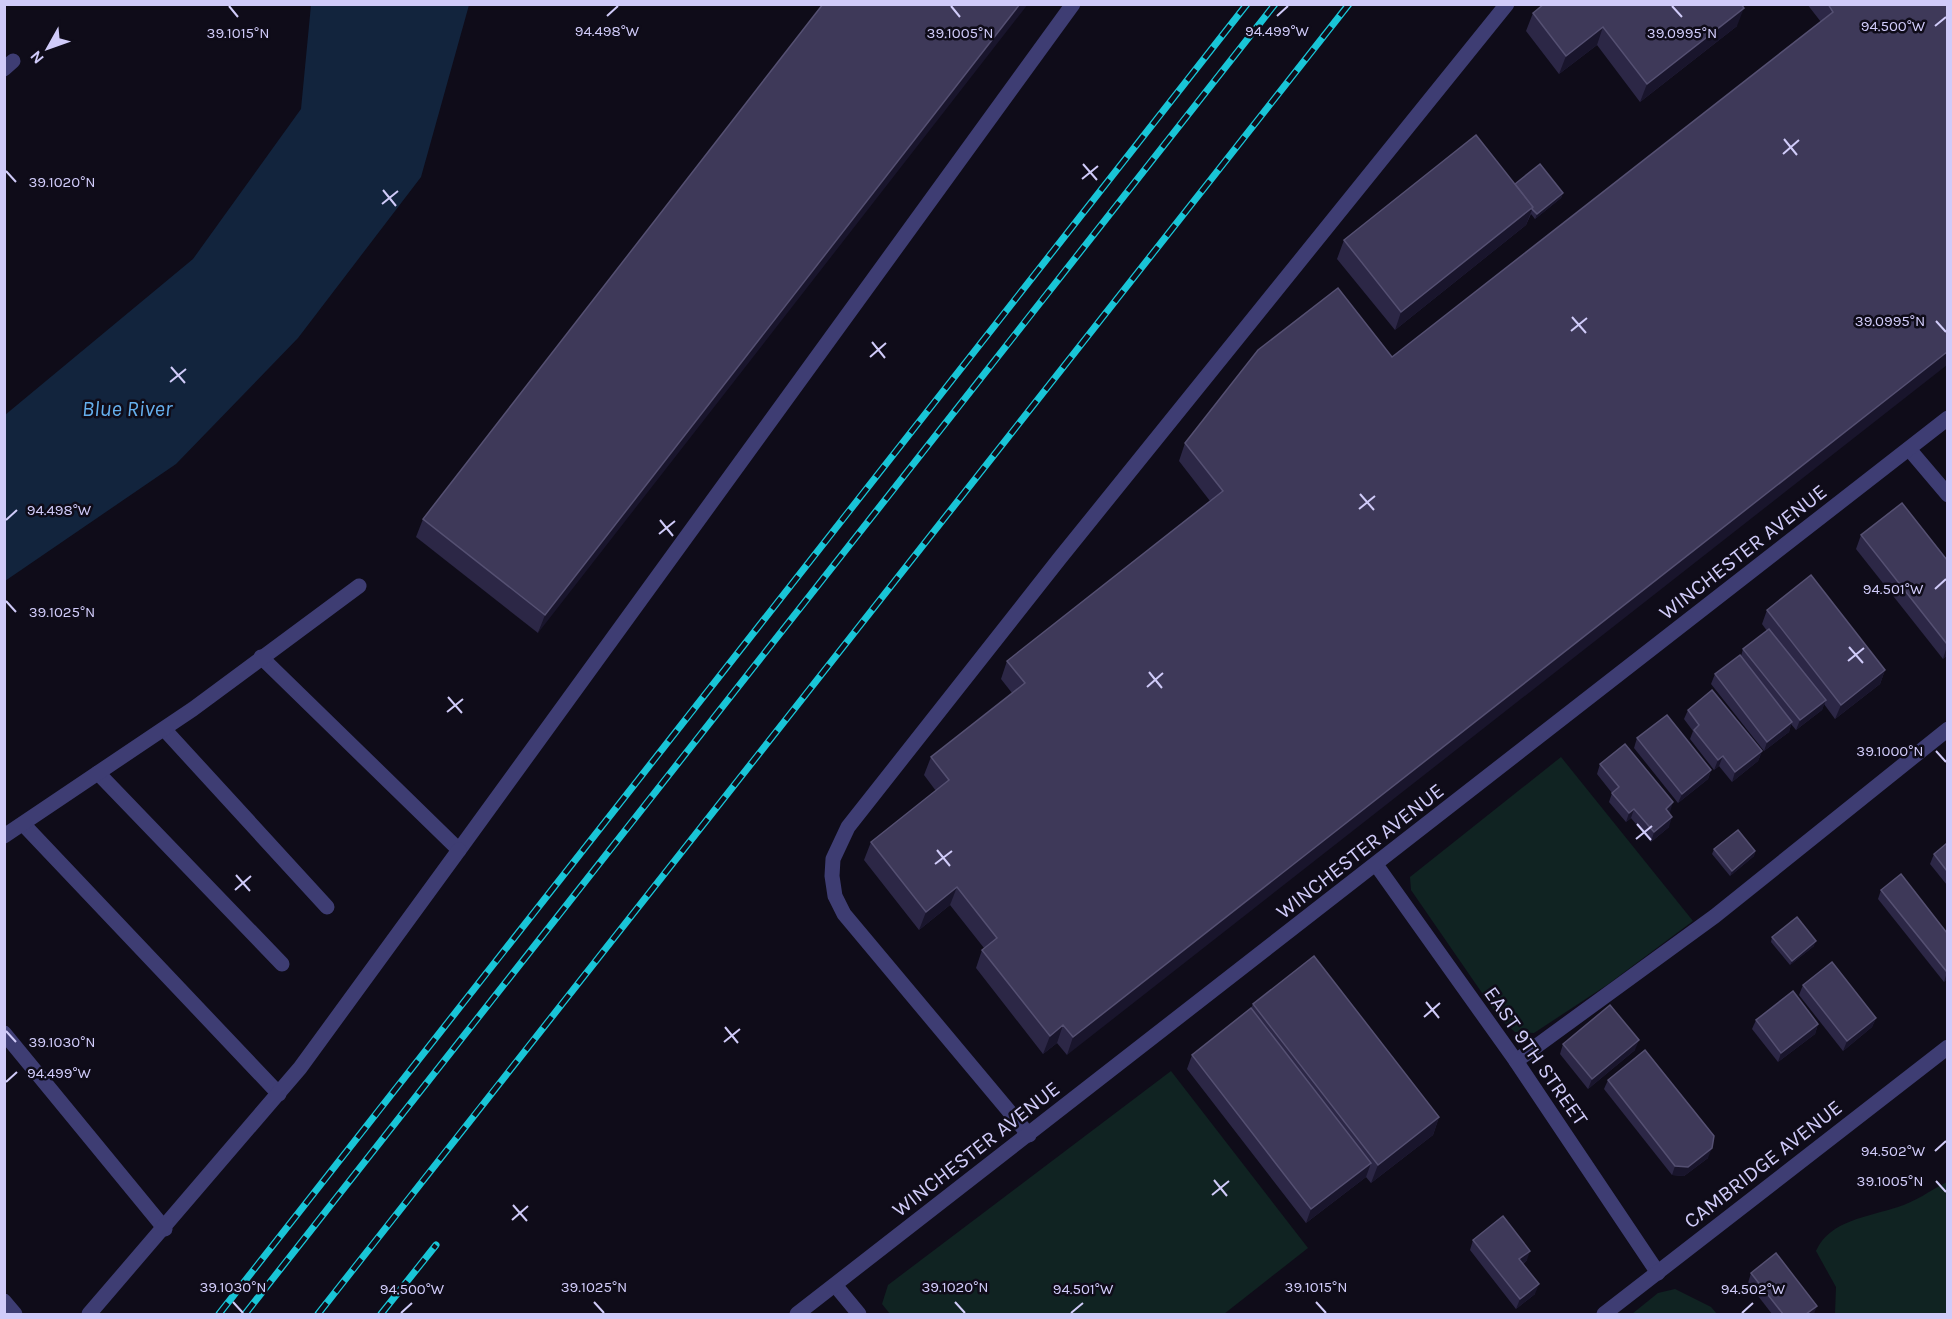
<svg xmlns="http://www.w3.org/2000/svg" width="1952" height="1319" viewBox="0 0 1952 1319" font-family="Karla,sans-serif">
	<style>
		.green { fill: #102322 }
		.water { fill: #12243d }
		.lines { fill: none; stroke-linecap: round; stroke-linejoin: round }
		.lane { stroke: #3e3d73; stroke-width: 15 }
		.street { stroke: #3e3d73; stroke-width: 15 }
		.rail-casing { stroke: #19c5d7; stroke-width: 7 }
		.rail { stroke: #0f0c19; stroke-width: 4.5; stroke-dasharray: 14; stroke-linecap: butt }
		.wall { fill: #2c2746 }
		.shaded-wall { fill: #19152c }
		.building { fill: #3e3959; stroke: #555072; stroke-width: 1.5 }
		.ticks { fill: none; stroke: #d0cbf9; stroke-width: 2 }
		.labels { text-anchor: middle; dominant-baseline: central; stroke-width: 5; stroke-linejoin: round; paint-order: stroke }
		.street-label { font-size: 21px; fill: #d0cbf9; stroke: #0f0c19 }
		.water-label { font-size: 22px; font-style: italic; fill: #65afed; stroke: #0f0c19 }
		.ticks-label { font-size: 15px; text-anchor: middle; fill: #d0cbf9; stroke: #0f0c19; stroke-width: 5; stroke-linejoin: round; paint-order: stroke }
	</style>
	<rect width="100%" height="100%" fill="#0f0c19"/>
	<g class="green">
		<polygon points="1561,757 1693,921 1607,985 1534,1033 1515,1032 1500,1019 1411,890 1410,877"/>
		<polygon points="1171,1071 1308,1248 1224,1314 890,1314 882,1304 888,1285"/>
		<path d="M1947,1182V1314H1835L1836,1287L1816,1251C1830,1220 1868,1217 1898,1207C1915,1202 1931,1190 1947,1182Z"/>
		<polygon points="1675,1289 1711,1307 1717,1314 1632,1314 1658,1293"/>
	</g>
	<polygon class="water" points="311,5 469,5 421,177 298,338 176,464 5,581 5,415 193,259 301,109"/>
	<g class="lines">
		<g class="lane">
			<polyline points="4,69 13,61"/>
			<polyline points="261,657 459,850 1073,4"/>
			<polyline points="164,729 327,907"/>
			<polyline points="98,773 282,964"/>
			<polyline points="24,825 279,1094"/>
			<polyline points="4,836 193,709 359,586"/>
			<polyline points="4,1033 165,1229"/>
			<polyline points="1516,1061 1715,916 1948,729"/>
			<polyline points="1029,1135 844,914 835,896 832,876 833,859 848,827 1060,558 1507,4"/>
			<polyline points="4,1301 15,1314"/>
			<polyline points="89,1314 300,1068 459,850"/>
		</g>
		<g class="street">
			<polyline points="1909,449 1948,495"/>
			<polyline points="1377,866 1516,1061 1658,1273"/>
			<polyline points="835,1285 859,1314"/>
			<polyline points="797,1314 1948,418"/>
			<polyline points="1604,1314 1948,1047"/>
		</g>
		<defs>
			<g id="rail">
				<polyline points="219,1314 1247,4"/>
				<polyline points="245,1314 1275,4"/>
				<polyline points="318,1314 1349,4"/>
				<polyline points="381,1314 436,1245"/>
			</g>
		</defs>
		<use href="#rail" class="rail-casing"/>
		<use href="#rail" class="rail"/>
	</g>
	<g class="wall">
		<polygon points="823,4 538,633 416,537 423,519"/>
		<polygon points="1807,4 1947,4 1067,1055 1057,1043 1043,1054 976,968 982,950 984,948 950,905 919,930 864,860 871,842 936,791 924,775 931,757 1012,693 1001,679 1007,661 1210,501 1179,461 1185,443 1392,357 1821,22"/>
		<polygon points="1533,13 1737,26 1640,102 1597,45 1559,74 1526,31"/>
		<polygon points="1515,184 1563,193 1561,198 1535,219 1531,214 1526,225 1395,330 1337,259 1344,240"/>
		<polygon points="1861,535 1947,560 1947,655 1943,659 1856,549"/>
		<polygon points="1767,610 1885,670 1880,684 1835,719 1824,704 1822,710 1796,730 1791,724 1789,732 1764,751 1711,684 1715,674 1741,656 1743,649 1767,631 1762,624"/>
		<polygon points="1688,710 1762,751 1758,761 1732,782 1719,766 1714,770 1690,739 1693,731 1684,719"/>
		<polygon points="1637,738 1711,770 1708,779 1678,803 1634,748"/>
		<polygon points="1600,764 1670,812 1669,813 1669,827 1651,842 1631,818 1626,822 1609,802 1612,793 1597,774"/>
		<polygon points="1947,843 1947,885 1930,864 1934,854"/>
		<polygon points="1714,849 1755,851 1754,856 1730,876 1712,854"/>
		<polygon points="1881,890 1947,933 1947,979 1944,982 1878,899"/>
		<polygon points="1772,937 1814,946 1790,965 1771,942"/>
		<polygon points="1803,985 1876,1018 1872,1027 1843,1051 1799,995"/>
		<polygon points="1253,1004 1439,1117 1433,1135 1371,1183 1366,1177 1306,1223 1187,1069 1192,1055 1251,1008"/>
		<polygon points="1756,1020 1818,1024 1815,1034 1778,1062 1752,1029"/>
		<polygon points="1563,1044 1635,1050 1588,1089 1560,1054"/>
		<polygon points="1608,1080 1708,1158 1684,1176 1672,1175 1604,1089"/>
		<polygon points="1473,1240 1527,1260 1523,1264 1535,1294 1516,1309 1470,1250"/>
		<polygon points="1751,1273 1814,1314 1772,1314 1748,1283"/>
	</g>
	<g class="shaded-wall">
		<polygon points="1020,4 1028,4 538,633 545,615"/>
		<polygon points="1744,8 1737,26 1640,102 1647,84"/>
		<polygon points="1603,27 1597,45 1559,74 1566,56"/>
		<polygon points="1563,193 1561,198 1535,219 1537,214"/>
		<polygon points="1533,207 1526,225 1395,330 1401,312"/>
		<polygon points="1947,352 1947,365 1067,1055 1073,1037"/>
		<polygon points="1947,646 1947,655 1943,659"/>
		<polygon points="1885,670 1880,684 1835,719 1841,705"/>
		<polygon points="1826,700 1822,710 1796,730 1800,720"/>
		<polygon points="1792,722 1789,732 1764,751 1767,742"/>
		<polygon points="1762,751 1758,761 1732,782 1735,772"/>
		<polygon points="1723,756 1719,766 1714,770 1718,760"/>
		<polygon points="1711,770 1708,779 1678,803 1682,794"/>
		<polygon points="1673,802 1670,812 1662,818 1666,809"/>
		<polygon points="1634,809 1631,818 1626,822 1629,813"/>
		<polygon points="1672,817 1669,827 1651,842 1654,832"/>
		<polygon points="1755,851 1754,856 1730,876 1732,871"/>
		<polygon points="957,887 950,905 919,930 926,912"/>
		<polygon points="1816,941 1814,946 1790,965 1792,961"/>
		<polygon points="1947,972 1947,979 1944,982"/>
		<polygon points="1876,1018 1872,1027 1843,1051 1847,1041"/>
		<polygon points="1818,1024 1815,1034 1778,1062 1781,1053"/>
		<polygon points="1063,1025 1057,1043 1043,1054 1050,1036"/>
		<polygon points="1639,1040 1635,1050 1588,1089 1592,1079"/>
		<polygon points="1439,1117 1433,1135 1371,1183 1378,1165"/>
		<polygon points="1712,1148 1708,1158 1684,1176 1672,1175 1675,1166"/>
		<polygon points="1371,1163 1366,1177 1306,1223 1311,1209"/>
		<polygon points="1530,1251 1527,1260 1516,1269 1519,1259"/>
		<polygon points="1539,1284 1535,1294 1516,1309 1520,1299"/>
		<polygon points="1817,1306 1814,1314 1806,1314"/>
	</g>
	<g class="building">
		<polygon points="823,4 1020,4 545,615 423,519"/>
		<polygon points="1544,4 1741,4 1744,8 1647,84 1603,27 1566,56 1533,13"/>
		<polygon points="1828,4 1947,4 1947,352 1073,1037 1063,1025 1050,1036 982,950 997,938 957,887 926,912 871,842 949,780 931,757 1025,683 1007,661 1223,491 1185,443 1258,350 1338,288 1392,357 1833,12"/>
		<polygon points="1476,135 1533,207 1401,312 1344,240"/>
		<polygon points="1540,164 1563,193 1537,214 1532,209 1533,207 1515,184"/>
		<polygon points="1902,503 1947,560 1947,644 1861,535"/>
		<polygon points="1811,575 1885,670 1841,705 1767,610"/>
		<polygon points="1769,629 1826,700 1800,720 1743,649"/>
		<polygon points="1740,655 1792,722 1767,742 1715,674"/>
		<polygon points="1712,690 1762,751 1735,772 1723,756 1718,760 1694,730 1699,725 1688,710"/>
		<polygon points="1667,715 1711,770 1682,794 1637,738"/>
		<polygon points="1625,744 1673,802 1666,809 1672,817 1654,832 1634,809 1629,813 1612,793 1619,787 1600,764"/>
		<polygon points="1738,830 1755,851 1732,871 1714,849"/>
		<polygon points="1947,843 1947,871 1934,854"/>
		<polygon points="1901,874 1947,933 1947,972 1881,890"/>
		<polygon points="1797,917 1816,941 1792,961 1772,937"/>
		<polygon points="1314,956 1439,1117 1378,1165 1253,1004"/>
		<polygon points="1832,962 1876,1018 1847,1041 1803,985"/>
		<polygon points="1793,991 1818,1024 1781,1053 1756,1020"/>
		<polygon points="1610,1005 1639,1040 1592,1079 1563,1044"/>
		<polygon points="1251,1008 1371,1163 1311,1209 1192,1055"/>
		<polygon points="1645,1050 1714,1136 1712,1148 1688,1167 1675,1166 1608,1080"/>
		<polygon points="1503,1216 1530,1251 1519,1259 1539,1284 1520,1299 1473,1240"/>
		<polygon points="1776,1253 1817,1306 1806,1314 1783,1314 1751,1273"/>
	</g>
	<path class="ticks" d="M229,6L238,17M951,6L960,17M1672,6L1682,17M607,16L618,6M1277,16L1288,6M1935,26L1946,17M1784,139L1797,155M1783,154L1799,140M1083,164L1097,180M6,171L16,182M1082,179L1098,166M383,190L396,206M382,204L398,191M1572,317L1586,333M1936,321L1946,332M1571,331L1587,318M872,342L885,358M870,357L886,343M171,367L185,383M170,382L186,369M1360,494L1374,510M1359,509L1375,496M6,520L17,510M660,520L673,536M659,534L675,521M1935,589L1946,579M6,601L16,612M1849,647L1863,663M1848,661L1864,648M1149,672L1162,688M1147,687L1163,673M448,697L462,713M447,712L463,699M1936,751L1946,762M1637,824L1651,840M1636,839L1652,826M937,850L950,866M935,864L952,851M236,875L250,891M235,890L251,876M1426,1002L1439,1018M1424,1017L1440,1003M725,1027L738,1043M6,1031L16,1042M724,1042L740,1029M6,1082L17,1072M1935,1151L1946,1141M1214,1180L1227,1196M1936,1181L1946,1192M1212,1195L1229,1181M513,1205L527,1221M512,1220L528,1206M233,1302L243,1313M594,1302L604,1313M955,1302L965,1313M1316,1302L1326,1313M401,1313L412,1303M1071,1313L1083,1303M1742,1313L1753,1303"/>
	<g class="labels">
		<g class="street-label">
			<text transform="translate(1743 552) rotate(-38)">WINCHESTER AVENUE</text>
			<text transform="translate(1360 851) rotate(-38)">WINCHESTER AVENUE</text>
			<text transform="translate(1536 1056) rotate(55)">EAST 9TH STREET</text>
			<text transform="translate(976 1149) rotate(-38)">WINCHESTER AVENUE</text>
			<text transform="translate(1763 1164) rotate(-38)">CAMBRIDGE AVENUE</text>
		</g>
		<g class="water-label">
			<text x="127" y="409">Blue River</text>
		</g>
	</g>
	<g class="ticks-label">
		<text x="1893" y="31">94.500°W</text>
		<text x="607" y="36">94.498°W</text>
		<text x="1277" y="36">94.499°W</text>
		<text x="238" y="38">39.1015°N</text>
		<text x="960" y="38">39.1005°N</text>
		<text x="1682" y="38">39.0995°N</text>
		<text x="62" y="187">39.1020°N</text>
		<text x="1890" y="326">39.0995°N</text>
		<text x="59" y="515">94.498°W</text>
		<text x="1893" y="594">94.501°W</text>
		<text x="62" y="617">39.1025°N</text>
		<text x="1890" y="756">39.1000°N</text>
		<text x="62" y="1047">39.1030°N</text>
		<text x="59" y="1078">94.499°W</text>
		<text x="1893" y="1156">94.502°W</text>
		<text x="1890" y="1186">39.1005°N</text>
		<text x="233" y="1292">39.1030°N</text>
		<text x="594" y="1292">39.1025°N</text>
		<text x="955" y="1292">39.1020°N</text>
		<text x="1316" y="1292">39.1015°N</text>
		<text x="412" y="1294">94.500°W</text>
		<text x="1083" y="1294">94.501°W</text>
		<text x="1753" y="1294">94.502°W</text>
	</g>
	<rect width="1952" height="1319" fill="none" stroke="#d0cbf9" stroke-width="12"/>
	<g transform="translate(48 48) rotate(230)" stroke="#0f0c19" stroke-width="4.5" paint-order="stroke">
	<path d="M0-4.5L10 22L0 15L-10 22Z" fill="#d0cbf9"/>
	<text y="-9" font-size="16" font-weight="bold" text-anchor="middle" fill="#d0cbf9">N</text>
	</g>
</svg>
